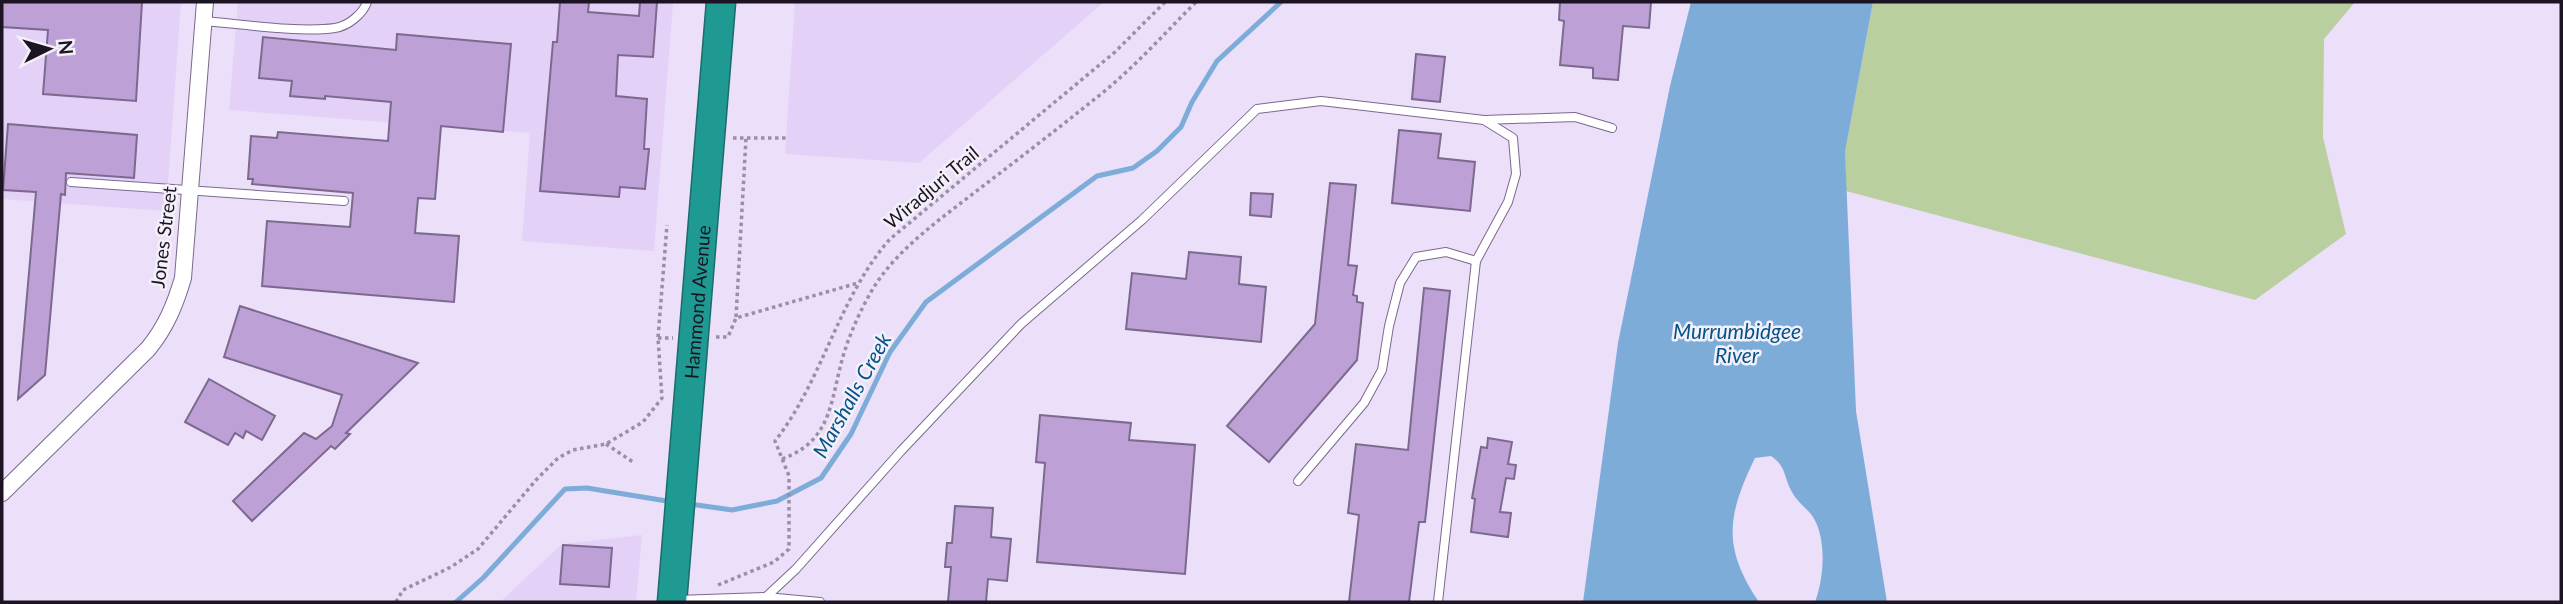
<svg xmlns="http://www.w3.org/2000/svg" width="2563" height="604" viewBox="0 0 2563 604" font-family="Lato,sans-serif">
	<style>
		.built { fill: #e4d1f8 }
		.green { fill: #b9cfa0 }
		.water { fill: #7dacd9 }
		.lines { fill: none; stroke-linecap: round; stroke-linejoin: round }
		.stream { stroke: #7dacd9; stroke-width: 5 }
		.building { fill: #bca0d6; stroke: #7c698e; stroke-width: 2 }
		.lane-casing { stroke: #7b688e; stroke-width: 10 }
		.street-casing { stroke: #7b688e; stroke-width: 18 }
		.highway-casing { stroke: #1d6b6b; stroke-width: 31 }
		.path { stroke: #9a8fa4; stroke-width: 3.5; stroke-dasharray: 3.5 3.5; stroke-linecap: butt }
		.lane { stroke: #fff; stroke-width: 8 }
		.street { stroke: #fff; stroke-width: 16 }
		.highway { stroke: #1e9a92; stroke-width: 28 }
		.labels { text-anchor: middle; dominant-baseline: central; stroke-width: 5; stroke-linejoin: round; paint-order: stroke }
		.street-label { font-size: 19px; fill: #1c1423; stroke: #f4f0f9 }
		.water-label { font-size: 21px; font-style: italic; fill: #04538a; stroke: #f4f0f9 }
	</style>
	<rect width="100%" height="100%" fill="#ecdff9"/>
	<g class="built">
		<polygon points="2,2 181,2 166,211 2,199"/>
		<polygon points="238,2 673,2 654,251 522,241 530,133 229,110"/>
		<polygon points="795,2 1104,2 919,163 785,154"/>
		<polygon points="642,535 636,602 500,602 562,544"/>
	</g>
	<polygon class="green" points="1873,2 2355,2 2324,39 2323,137 2346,234 2255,300 1846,191 1845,152"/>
	<path class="water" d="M1691,2H1873L1845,152L1856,411L1887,602H1815C1824,579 1827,539 1813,517C1807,508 1797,502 1792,492C1783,476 1787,467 1771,456L1755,458C1727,516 1722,547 1759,602H1583L1618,343L1670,86Z"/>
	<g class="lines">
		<g class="stream">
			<polyline points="690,504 732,510 777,501 821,478 851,434 890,352 926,302 1097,176 1133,168 1157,151 1181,127 1192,102 1217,61 1281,2"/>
			<polyline points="456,602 483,578 565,489 587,488 673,502"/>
		</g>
	</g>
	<g class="building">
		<polygon points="2,2 142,2 136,101 43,94 48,30 2,27"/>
		<polygon points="560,2 589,2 588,12 639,16 640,2 657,2 653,57 618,55 616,96 647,99 644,149 649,149 645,189 620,187 619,197 540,191 553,42 557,42"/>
		<polygon points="1560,2 1651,2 1649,28 1623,26 1618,80 1593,78 1593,68 1560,65 1564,21 1559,20"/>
		<polygon points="397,34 511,44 503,132 441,126 435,199 418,198 415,233 459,236 454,302 262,286 267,221 350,227 353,193 252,184 253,179 248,179 251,136 277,138 278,132 388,141 391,102 325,96 325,99 290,96 292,81 259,78 263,37 396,50"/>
		<polygon points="1416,54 1445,57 1440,102 1412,99"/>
		<polygon points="8,124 137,135 134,178 66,173 65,195 61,194 45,375 18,399 36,192 3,190"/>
		<polygon points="1399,130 1441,134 1438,158 1475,162 1470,211 1392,203"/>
		<polygon points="1330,183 1356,185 1348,265 1357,266 1353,295 1357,296 1357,302 1363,303 1357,360 1269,462 1227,426 1315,324"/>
		<polygon points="1251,193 1273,194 1271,217 1250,215"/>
		<polygon points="1189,252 1241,257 1239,284 1266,287 1261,342 1126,329 1132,273 1186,279"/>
		<polygon points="1424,288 1450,291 1425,522 1419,522 1409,602 1349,602 1359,515 1348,513 1356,444 1408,450"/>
		<polygon points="240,306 418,363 346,433 350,434 335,449 331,446 252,521 233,501 304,433 316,439 332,426 342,395 224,357"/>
		<polygon points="209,379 275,416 262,440 246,431 243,438 235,433 228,445 185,422"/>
		<polygon points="1040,415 1131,423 1129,440 1195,445 1185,574 1037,562 1045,463 1036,462"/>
		<polygon points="1488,438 1512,442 1508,464 1516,465 1514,479 1506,478 1500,512 1511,513 1508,537 1471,532 1475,499 1472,498 1481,447 1487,448"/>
		<polygon points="955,506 993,508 991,537 1011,539 1007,581 988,579 986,602 948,602 951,567 945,567 947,543 952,543"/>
		<polygon points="563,545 612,548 609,587 560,584"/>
	</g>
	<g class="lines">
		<defs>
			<g id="lane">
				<path d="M204,21C242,24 299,33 335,28C348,26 363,14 367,2"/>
				<polyline points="1484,120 1575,117 1612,128"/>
				<polyline points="71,182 344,201"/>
				<polyline points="766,597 796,569 901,451 1021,324 1142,220 1257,109 1321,101 1484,120 1513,138 1516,174 1508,202 1476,261 1446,252 1416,257 1400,283 1389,326 1382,370 1364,403 1298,481"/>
				<polyline points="676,600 766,597 820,602"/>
				<polyline points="1438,602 1476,261"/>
			</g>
			<path id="street" d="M2,493L148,349C166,327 175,305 183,278L205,2"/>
			<g id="highway">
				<path id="s1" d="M672,602L721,2"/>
			</g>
		</defs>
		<use href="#lane" class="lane-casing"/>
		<use href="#street" class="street-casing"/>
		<use href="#highway" class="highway-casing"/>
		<g class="path">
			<polyline points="733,138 786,138"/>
			<polyline points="736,317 746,138"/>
			<polyline points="716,337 728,337 736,318 858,283"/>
			<polyline points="658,338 673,338"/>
			<polyline points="606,444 633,462"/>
			<path d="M782,459C835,440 830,396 845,350C852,328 868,293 883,274C907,243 939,220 970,196C1012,164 1055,131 1096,98C1133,69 1163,35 1196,2"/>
			<path d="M718,585L774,562L789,549V476L775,441C823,380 838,298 890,239L1115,52L1165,2"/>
			<polyline points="396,602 403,590 451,567 478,549 536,480 558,458 573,450 606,444 643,422 662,398 658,338 667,225"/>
		</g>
		<use href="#lane" class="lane"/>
		<use href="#street" class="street"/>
		<use href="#highway" class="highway"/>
	</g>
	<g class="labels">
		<g class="street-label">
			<text transform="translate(931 187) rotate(-40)">Wiradjuri Trail</text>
			<text transform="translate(163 237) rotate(-83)">Jones Street</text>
			<text stroke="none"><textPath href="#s1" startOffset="301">Hammond Avenue</textPath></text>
		</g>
		<g class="water-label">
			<text x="1737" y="330">Murrumbidgee<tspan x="1737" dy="24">River</tspan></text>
			<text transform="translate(851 395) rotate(-61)">Marshalls Creek</text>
		</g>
	</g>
	<rect width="2563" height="604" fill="none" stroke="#1c1423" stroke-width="7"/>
	<g transform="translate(49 49) rotate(85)" stroke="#f4f0f9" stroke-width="5" paint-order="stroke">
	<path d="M0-5L12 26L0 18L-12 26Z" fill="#1c1423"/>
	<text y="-10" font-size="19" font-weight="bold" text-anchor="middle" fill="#1c1423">N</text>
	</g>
</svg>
